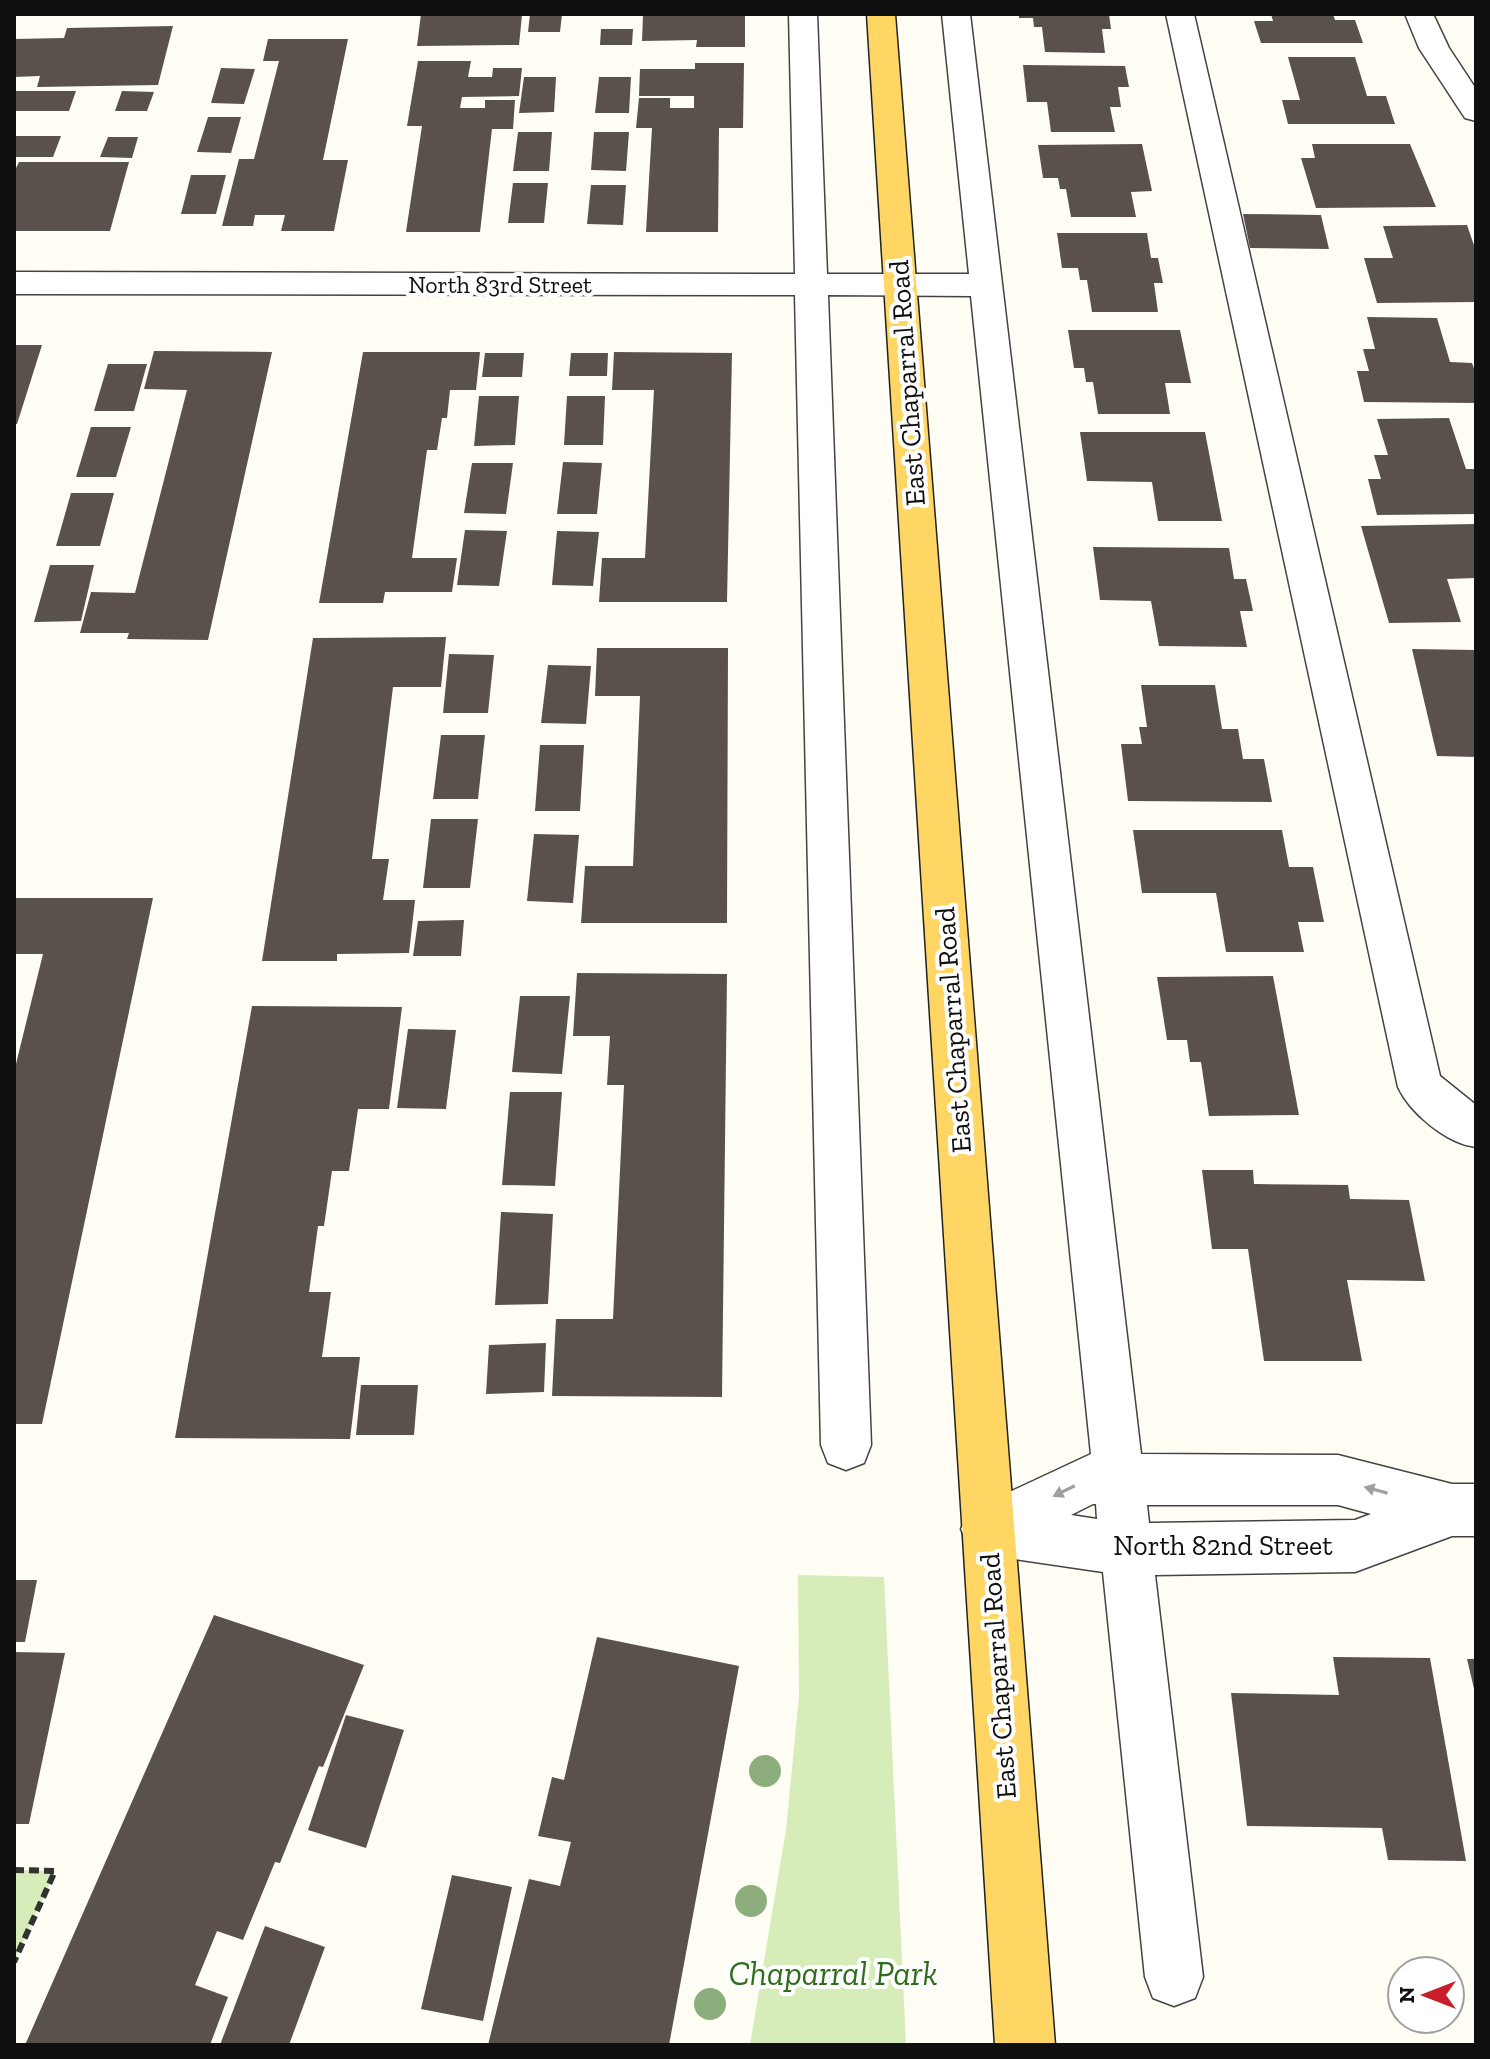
<svg xmlns="http://www.w3.org/2000/svg" width="1490" height="2059" viewBox="0 0 1490 2059" font-family="'Zilla Slab',serif">
	<style>
		.green { fill: #d6edba }
		.building { fill: #5a514c }
		.lines { fill: none; stroke-linecap: round; stroke-linejoin: round }
		.minor-casing { stroke: #434343; stroke-width: 3 }
		.major-casing { stroke: #212121; stroke-width: 3 }
		.path { stroke: #323232; stroke-width: 6; stroke-dasharray: 10 5; stroke-linecap: butt }
		.minor { fill: #fff; fill-rule: evenodd }
		.major { fill: #ffd664; fill-rule: evenodd }
		.tree { fill: #8cae7d }
		.oneway { fill: #9f9f9f }
		.labels { text-anchor: middle; dominant-baseline: central; stroke-width: 8; stroke-linejoin: round; paint-order: stroke }
		.far-street-label { font-size: 24px; fill: #101010; stroke: #fff }
		.street-label { font-size: 28px; fill: #101010; stroke: #fff }
		.near-park-label { font-size: 34px; font-style: italic; fill: #2e6e1b; stroke: #fff }
	</style>
	<rect width="100%" height="100%" fill="#fffdf4"/>
	<g class="green">
		<polygon points="798,1575 884,1577 906,2045 750,2045 786,1830 799,1697"/>
		<polygon points="14,1870 55,1871 14,1962"/>
	</g>
	<g class="building">
		<polygon points="421,14 522,15 519,45 417,46"/>
		<polygon points="530,14 562,14 560,32 528,32"/>
		<polygon points="698,14 745,14 745,47 696,47 697,40 642,41 643,15"/>
		<polygon points="1019,14 1109,14 1111,29 1102,29 1105,53 1045,52 1042,27 1034,27 1033,18 1019,18"/>
		<polygon points="1271,14 1333,14 1335,20 1355,20 1363,43 1261,43 1254,21 1273,21"/>
		<polygon points="173,26 158,85 37,87 40,76 14,77 14,39 64,38 67,28"/>
		<polygon points="601,29 633,29 632,45 600,45"/>
		<polygon points="268,39 348,39 323,160 348,160 334,231 281,231 285,215 255,215 253,226 222,226 239,159 254,159 279,61 263,61"/>
		<polygon points="1288,57 1355,57 1367,96 1386,96 1395,124 1288,124 1282,100 1300,100"/>
		<polygon points="418,61 471,61 468,77 492,77 493,68 522,68 519,96 462,97 460,108 485,108 485,100 515,100 513,129 492,129 480,232 406,232 422,126 407,126"/>
		<polygon points="695,63 744,63 743,128 719,128 718,232 646,232 652,128 636,128 639,98 670,98 670,108 694,108 694,96 639,96 640,69 695,69"/>
		<polygon points="1023,65 1125,66 1129,87 1118,87 1121,107 1110,107 1115,132 1051,132 1047,102 1027,102"/>
		<polygon points="221,68 255,69 244,104 211,103"/>
		<polygon points="524,77 556,77 554,112 519,113"/>
		<polygon points="599,77 631,77 629,113 595,113"/>
		<polygon points="15,91 76,91 69,111 14,111"/>
		<polygon points="122,91 154,92 147,111 115,111"/>
		<polygon points="208,117 241,117 231,153 197,152"/>
		<polygon points="518,132 552,132 549,171 513,171"/>
		<polygon points="594,132 629,132 626,171 591,170"/>
		<polygon points="14,136 61,136 53,157 14,157"/>
		<polygon points="108,137 138,137 132,158 100,157"/>
		<polygon points="1142,144 1152,191 1131,192 1136,217 1071,217 1066,189 1060,189 1058,178 1043,178 1038,145"/>
		<polygon points="1312,144 1410,144 1436,207 1316,208 1301,158 1315,158"/>
		<polygon points="19,162 129,162 110,231 14,231 14,172"/>
		<polygon points="191,175 226,175 216,214 181,214"/>
		<polygon points="513,183 548,183 544,223 508,223"/>
		<polygon points="591,185 626,185 623,225 587,224"/>
		<polygon points="1243,214 1321,215 1329,249 1250,248"/>
		<polygon points="1467,225 1476,251 1476,302 1377,303 1364,258 1393,258 1383,226"/>
		<polygon points="1057,233 1147,233 1151,258 1158,258 1163,283 1154,283 1158,312 1092,312 1087,280 1080,280 1078,268 1062,268"/>
		<polygon points="1367,317 1437,318 1450,362 1472,363 1476,374 1476,403 1364,402 1357,371 1369,371 1363,349 1375,349"/>
		<polygon points="1068,330 1180,330 1191,383 1165,383 1170,414 1098,414 1093,382 1086,382 1084,368 1074,368"/>
		<polygon points="14,345 42,345 17,424 14,424"/>
		<polygon points="154,351 272,352 208,640 127,639 129,633 80,633 91,592 135,593 187,390 144,389"/>
		<polygon points="363,352 480,352 476,390 450,390 447,418 442,418 437,450 427,450 412,558 457,558 452,592 385,592 383,603 319,603"/>
		<polygon points="614,352 732,353 727,602 599,602 602,558 645,558 654,390 612,390"/>
		<polygon points="485,353 524,353 522,377 482,377"/>
		<polygon points="571,353 608,353 607,376 569,376"/>
		<polygon points="108,364 147,364 134,411 94,411"/>
		<polygon points="479,396 519,396 515,445 474,446"/>
		<polygon points="567,396 605,396 603,445 564,445"/>
		<polygon points="1449,418 1466,469 1476,469 1476,514 1377,515 1368,479 1381,479 1374,455 1388,455 1377,419"/>
		<polygon points="91,427 131,427 116,477 76,477"/>
		<polygon points="1080,432 1205,432 1222,521 1158,521 1152,482 1087,481"/>
		<polygon points="563,462 602,463 597,514 557,514"/>
		<polygon points="472,463 513,463 506,514 464,513"/>
		<polygon points="71,493 114,493 100,546 56,546"/>
		<polygon points="1476,524 1476,578 1447,579 1461,622 1389,623 1361,526"/>
		<polygon points="465,530 507,531 499,586 457,585"/>
		<polygon points="557,531 599,532 593,586 552,585"/>
		<polygon points="1093,547 1229,548 1234,579 1246,579 1253,611 1240,611 1247,647 1159,646 1151,601 1100,600"/>
		<polygon points="50,565 94,565 81,621 34,622"/>
		<polygon points="446,637 441,687 393,687 372,859 389,859 383,900 415,900 409,953 337,954 337,961 262,961 313,638"/>
		<polygon points="597,648 728,648 727,923 581,923 585,866 633,866 640,696 595,696"/>
		<polygon points="1412,649 1476,650 1476,757 1437,756"/>
		<polygon points="449,654 494,655 488,713 443,713"/>
		<polygon points="548,665 591,666 586,724 541,723"/>
		<polygon points="1141,685 1215,685 1222,729 1238,729 1243,759 1264,759 1272,802 1128,801 1121,744 1142,744 1139,727 1147,727"/>
		<polygon points="441,735 485,735 478,799 433,799"/>
		<polygon points="540,745 584,745 580,811 535,811"/>
		<polygon points="431,819 478,819 470,888 423,888"/>
		<polygon points="1133,830 1282,830 1289,867 1313,867 1324,922 1298,922 1304,952 1226,952 1216,893 1142,893"/>
		<polygon points="534,834 579,835 573,903 527,901"/>
		<polygon points="14,898 153,898 42,1424 14,1424 14,1072 43,954 14,954"/>
		<polygon points="464,920 461,956 413,956 418,921"/>
		<polygon points="577,973 727,974 722,1397 552,1396 556,1319 613,1319 624,1085 607,1085 610,1036 573,1036"/>
		<polygon points="1273,976 1299,1115 1209,1116 1201,1062 1190,1062 1187,1040 1167,1040 1157,977"/>
		<polygon points="520,996 570,996 562,1074 512,1072"/>
		<polygon points="252,1006 402,1007 389,1109 358,1109 349,1171 332,1171 324,1226 318,1226 309,1292 331,1292 322,1357 360,1357 350,1439 175,1438"/>
		<polygon points="408,1029 456,1030 446,1109 397,1108"/>
		<polygon points="510,1092 562,1092 555,1186 502,1185"/>
		<polygon points="1202,1170 1253,1170 1254,1184 1348,1185 1350,1199 1409,1200 1425,1281 1347,1280 1362,1361 1264,1361 1248,1249 1212,1249"/>
		<polygon points="501,1212 553,1214 548,1304 495,1305"/>
		<polygon points="546,1343 544,1392 486,1394 489,1345"/>
		<polygon points="361,1385 418,1385 414,1435 356,1435"/>
		<polygon points="14,1580 37,1580 25,1642 14,1642"/>
		<polygon points="214,1615 364,1665 323,1767 319,1766 280,1863 275,1862 243,1940 217,1931 195,1985 228,1997 210,2045 25,2045"/>
		<polygon points="597,1637 739,1666 669,2045 488,2045 529,1879 560,1886 571,1842 538,1836 552,1777 564,1780"/>
		<polygon points="14,1652 65,1653 29,1824 14,1824"/>
		<polygon points="1333,1657 1430,1658 1466,1861 1388,1860 1382,1828 1247,1826 1231,1693 1339,1695"/>
		<polygon points="1467,1659 1476,1659 1476,1693 1475,1693"/>
		<polygon points="346,1715 404,1730 366,1848 308,1830"/>
		<polygon points="452,1875 512,1887 483,2021 421,2009"/>
		<polygon points="265,1926 325,1947 289,2045 220,2045"/>
	</g>
	<g class="lines">
		<defs>
			<g id="minor">
				<path d="M789,14H817L827,274H969L942,14H970L1141,1454L1338,1455L1452,1484H1476V1536H1452L1355,1572L1155,1575L1203,1977L1195,1998L1174,2006L1153,1998L1145,1977L1103,1572L987,1555L969,1547L961,1529L969,1511L1091,1454L971,296L828,295L871,1445L864,1463L846,1470L828,1463L821,1445L795,295L14,294V272L795,274ZM1093,1504H1096L1097,1519L1071,1515ZM1147,1505H1338L1371,1514L1355,1520L1149,1523Z"/>
				<path d="M1166,14H1194L1440,1076L1476,1105V1147C1447,1144 1410,1113 1398,1087Z"/>
				<polygon points="1405,14 1433,14 1449,48 1476,89 1476,121 1465,118 1461,112 1419,48"/>
			</g>
			<polygon id="major" points="867,14 895,14 1055,2045 995,2045"/>
		</defs>
		<use href="#minor" class="minor-casing"/>
		<use href="#major" class="major-casing"/>
		<polyline class="path" points="14,1870 55,1871 14,1962"/>
		<use href="#minor" class="minor"/>
		<use href="#major" class="major"/>
	</g>
	<g class="tree">
		<circle cx="765" cy="1771" r="16"/>
		<circle cx="751" cy="1901" r="16"/>
		<circle cx="710" cy="2004" r="16"/>
	</g>
	<defs><path id="oneway-solid" d="M-6-.8H1V-3.2L6.5 0L1 3.2V.8H-6Z" transform="scale(2)"/></defs>
	<g class="oneway">
		<use href="#oneway-solid" transform="translate(1376 1490) rotate(-165)"/>
		<use href="#oneway-solid" transform="translate(1064 1491) rotate(154)"/>
	</g>
	<g class="labels">
		<g class="far-street-label">
			<text x="500" y="284">North 83rd Street</text>
		</g>
		<g class="street-label">
			<text transform="translate(907 383) rotate(-94)">East Chaparral Road</text>
			<text transform="translate(953 1030) rotate(-94)">East Chaparral Road</text>
			<text x="1223" y="1545">North 82nd Street</text>
			<text transform="translate(998 1676) rotate(-94)">East Chaparral Road</text>
		</g>
		<g class="near-park-label">
			<text x="833" y="1973">Chaparral Park</text>
		</g>
	</g>
	<rect width="1490" height="2059" fill="none" stroke="#101010" stroke-width="32"/>
	<g transform="translate(1426 1995) rotate(270)"><circle r="38" fill="#ffffff" stroke="#9f9f9f" stroke-width="2"/>
	<path d="M0-6L14 30L0 20L-14 30Z" fill="#ca1e2b"/>
	<text y="-12" font-size="22" font-weight="bold" text-anchor="middle" fill="#101010">N</text>
	</g>
</svg>
